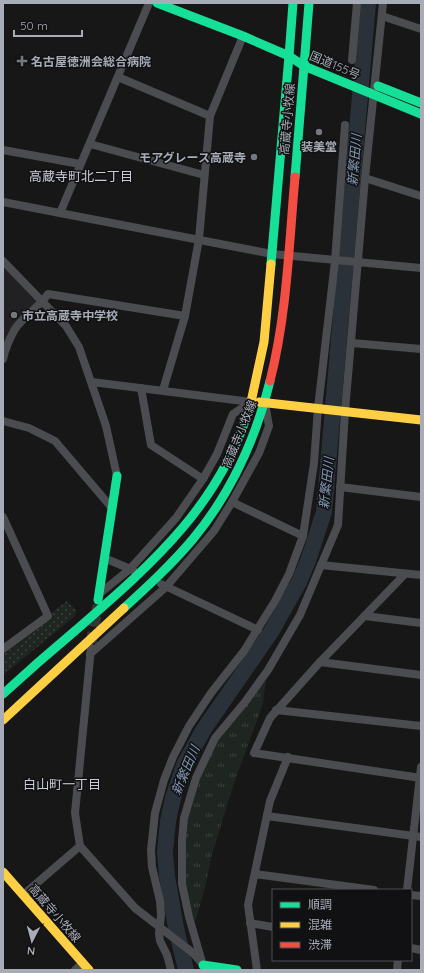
<svg xmlns="http://www.w3.org/2000/svg" width="424" height="973" viewBox="0 0 424 973" font-family="Quicksand,'Noto Sans JP',sans-serif">
	<style>
		.built { fill: #212123 }
		.grass { fill: url(#grass-dots) }
		.park { fill: url(#park-tufts) }
		.lines { fill: none; stroke-linecap: round; stroke-linejoin: round }
		.river { stroke: #2a3138; stroke-width: 16 }
		.secondary-tunnel { stroke: #343537; stroke-width: 11; stroke-dasharray: 11 5.5; stroke-linecap: butt }
		.street { stroke: #4b4c50; stroke-width: 8 }
		.fast { stroke: #16e098; stroke-width: 9 }
		.slow { stroke: #ffcf43; stroke-width: 9 }
		.jam { stroke: #f24e42; stroke-width: 9 }
		.poi-dot { fill: #75787f; stroke: #111113; stroke-width: 1.5 }
		.labels { text-anchor: middle; dominant-baseline: central; stroke-width: 3; stroke-linejoin: round; paint-order: stroke }
		.poi-label { font-size: 12px; font-weight: bold; fill: #a8acb7; stroke: #111113; text-anchor: start }
		.street-label { font-size: 12px; fill: #a8acb7; stroke: #111113 }
		.water-label { font-size: 13px; font-style: italic; fill: #8098b2; stroke: #111113 }
		.neighbourhood-label { font-size: 13px; fill: #c9cbd3; stroke: #111113 }
	</style>
	<defs>
		<pattern id="grass-dots" width="8" height="8" patternUnits="userSpaceOnUse"><rect width="8" height="8" fill="#1f2520"/><path d="M2 2h.1M6 6h.1" fill="none" stroke="#3d423e" stroke-width="1.8" stroke-linecap="round"/></pattern>
		<pattern id="park-tufts" width="24" height="20" patternUnits="userSpaceOnUse"><rect width="24" height="20" fill="#1f2520"/><path d="M3 7l-1-3M5 7V3M7 7l1-3M15 17l-1-3M17 17v-4M19 17l1-3" fill="none" stroke="#3d423e"/></pattern>
	</defs>
	<rect width="100%" height="100%" fill="#171717"/>
	<polygon class="built" points="3,267 38,302 3,347"/>
	<polygon class="grass" points="67,601 76,610 75,616 3,675 3,655 53,617 51,613"/>
	<path class="park" d="M266,678L263,704L234,783L211,858L206,884L195,922C171,866 187,791 217,741C222,733 228,726 234,719C244,705 255,692 266,678Z"/>
	<g class="lines">
		<polyline class="river" points="186,970 176,928 167,876 165,852 168,821 173,798 184,765 204,729 271,632 299,582 308,561 324,512 368,3"/>
		<polyline class="secondary-tunnel" points="91,643 98,605"/>
		<g class="street">
			<polyline points="382,16 421,29"/>
			<polyline points="352,60 357,3"/>
			<polyline points="118,77 210,116"/>
			<polyline points="90,144 204,175"/>
			<polyline points="3,150 80,164"/>
			<polyline points="365,178 421,196"/>
			<polyline points="3,202 272,254 421,268"/>
			<polyline points="60,213 149,3"/>
			<polyline points="3,261 66,326 79,347 106,426 117,476"/>
			<polyline points="352,343 421,349"/>
			<path d="M3,359C5,349 10,338 15,329C24,316 39,307 48,294L185,316"/>
			<polyline points="92,382 251,402"/>
			<polyline points="141,388 151,445 203,479"/>
			<polyline points="163,390 185,316 199,239 210,116 243,36"/>
			<polyline points="3,421 29,428 55,441 112,508"/>
			<polyline points="340,487 421,497"/>
			<polyline points="232,502 303,536"/>
			<polyline points="3,517 48,616 3,649"/>
			<polyline points="104,558 133,570"/>
			<polyline points="321,565 421,575"/>
			<polyline points="405,574 320,662 270,718 254,753 421,778"/>
			<polyline points="161,584 258,630"/>
			<polyline points="99,594 130,569 176,518 203,479 217,454 233,414 251,402"/>
			<polyline points="365,616 421,623"/>
			<polyline points="91,648 75,813 80,846 135,908 193,953 201,962"/>
			<polyline points="90,654 166,587 214,531 232,502 259,453 269,426 265,404"/>
			<polyline points="320,662 421,675"/>
			<polyline points="276,710 421,726"/>
			<polyline points="267,816 421,837"/>
			<polyline points="255,874 374,890"/>
			<polyline points="407,890 421,767"/>
			<polyline points="23,895 80,846"/>
			<polyline points="411,895 421,896"/>
			<polyline points="250,923 273,927"/>
			<polyline points="411,948 421,950"/>
			<polyline points="204,969 189,917 182,884 182,840 184,818 196,778 215,738 245,702 268,670 300,615 338,525 345,411 365,178 383,3"/>
			<polyline points="75,970 83,963"/>
			<polyline points="171,970 167,955 160,941 159,934 161,915 160,901 152,867 151,850 155,813 164,780 173,757 189,726 211,693 244,651 275,601 289,574 303,536 314,463 318,408 335,261 345,125"/>
			<polyline points="257,970 248,905 270,801 288,757"/>
			<polyline points="397,970 398,960"/>
		</g>
		<g class="fast">
			<polyline points="157,3 243,36 289,56 271,264"/>
			<polyline points="289,56 304,66 421,114"/>
			<polyline points="289,56 293,3"/>
			<polyline points="304,66 309,3"/>
			<polyline points="378,86 421,103"/>
			<polyline points="295,177 304,66"/>
			<polyline points="98,600 117,476"/>
			<path d="M124,608C148,586 172,564 193,539C231,493 256,438 270,381"/>
			<path d="M3,694C27,672 51,651 76,630C152,564 223,503 251,402"/>
			<polyline points="203,965 237,970"/>
		</g>
		<g class="slow">
			<polyline points="251,402 264,342 271,264"/>
			<polyline points="259,402 421,420"/>
			<polyline points="3,720 124,608"/>
			<polyline points="3,872 89,970"/>
		</g>
		<path class="jam" d="M270,381C287,315 289,244 295,177"/>
	</g>
	<g class="poi-dot">
		<path d="M20 55h4v4h4v4h-4v4h-4v-4h-4v-4h4z"/>
		<circle cx="319" cy="132" r="4"/>
		<circle cx="254" cy="157" r="4"/>
		<circle cx="14" cy="315" r="4"/>
	</g>
	<g class="labels">
		<g class="poi-label">
			<text x="31" y="61">名古屋徳洲会総合病院</text>
			<text x="319" y="146" text-anchor="middle">装美堂</text>
			<text x="246" y="157" text-anchor="end">モアグレース高蔵寺</text>
			<text x="22" y="315">市立高蔵寺中学校</text>
		</g>
		<g class="street-label">
			<text transform="translate(335 65) rotate(23)">国道155号</text>
			<text transform="translate(287 119) rotate(-85)">高蔵寺小牧線</text>
			<text transform="translate(239 434) rotate(-68)">高蔵寺小牧線</text>
			<text transform="translate(55 913) rotate(49)">高蔵寺小牧線</text>
		</g>
		<g class="water-label">
			<text transform="translate(354 160) rotate(-85)">新繁田川</text>
			<text transform="translate(326 483) rotate(-84)">新繁田川</text>
			<text transform="translate(185 770) rotate(-67)">新繁田川</text>
		</g>
		<g class="neighbourhood-label">
			<text x="81" y="176">高蔵寺町北二丁目</text>
			<text x="62" y="784">白山町一丁目</text>
		</g>
	</g>
	<rect width="424" height="973" fill="none" stroke="#a8acb7" stroke-width="8"/>
	<rect x="272" y="889" width="140" height="72" fill="#111113" stroke="#4d4f55"/>
	<rect x="280" y="902" width="20" height="6" fill="#16e098" stroke="#4d4f55"/>
	<text x="308" y="909" font-size="12" fill="#a8acb7">順調</text>
	<rect x="280" y="922" width="20" height="6" fill="#ffcf43" stroke="#4d4f55"/>
	<text x="308" y="929" font-size="12" fill="#a8acb7">混雑</text>
	<rect x="280" y="942" width="20" height="6" fill="#f24e42" stroke="#4d4f55"/>
	<text x="308" y="949" font-size="12" fill="#a8acb7">渋滞</text>
	<g transform="translate(32 941) rotate(186)" stroke="#111113" stroke-width="3" paint-order="stroke">
	<path d="M0-3L7 15L0 10L-7 15Z" fill="#a8acb7"/>
	<text y="-6" font-size="11" font-weight="bold" text-anchor="middle" fill="#a8acb7">N</text>
	</g>
	<path d="M14 30v6h68v-6" fill="none" stroke="#a8acb7" stroke-width="2"/>
	<text x="20" y="30" font-size="12" fill="#a8acb7" stroke="#111113" stroke-width="3" paint-order="stroke">50 m</text>
</svg>
